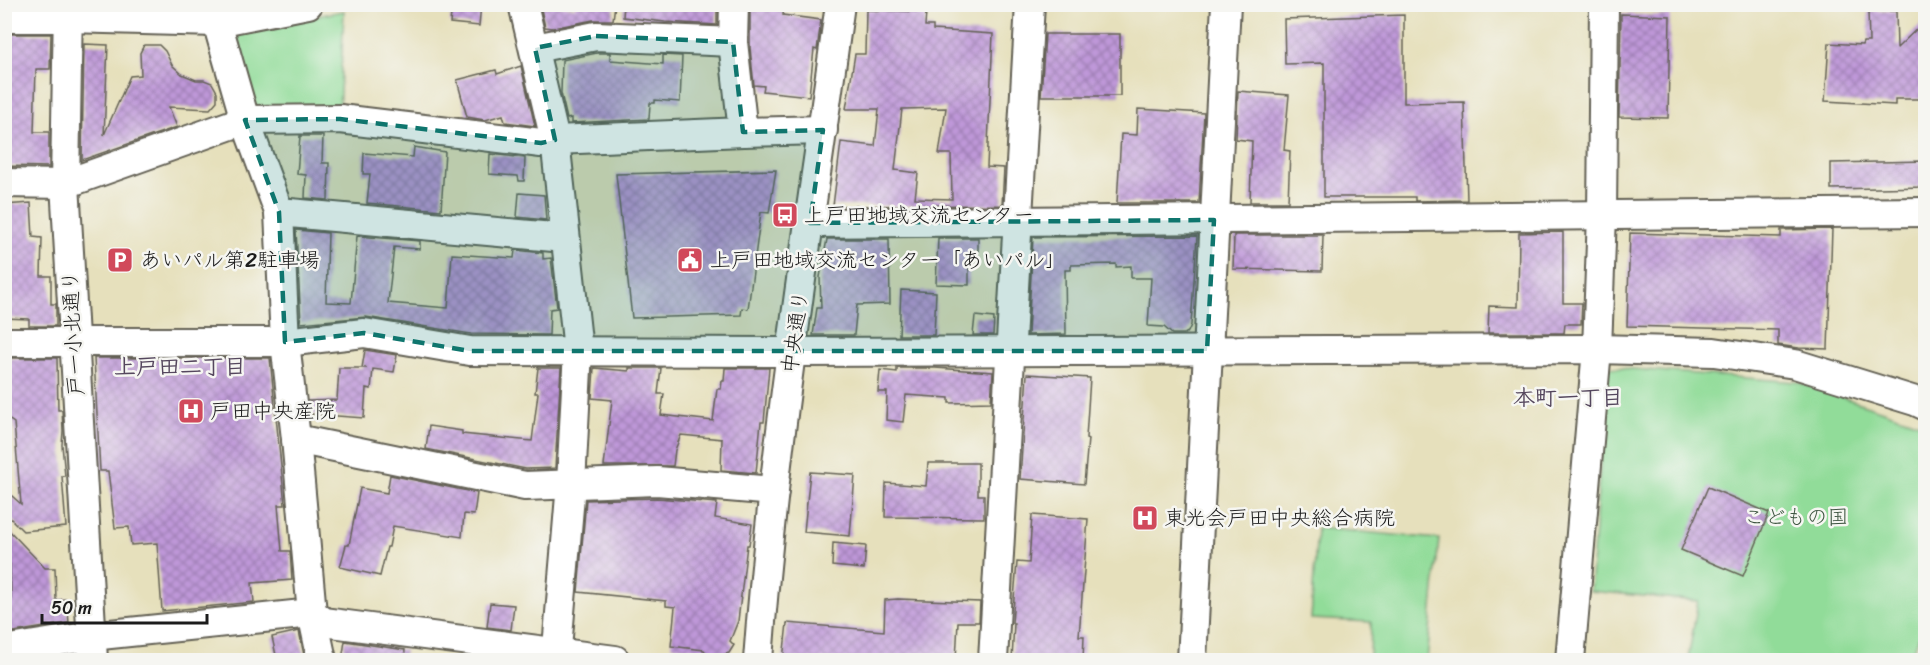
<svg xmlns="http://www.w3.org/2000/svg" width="1930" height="665" viewBox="0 0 1930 665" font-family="Sriracha,'Klee One',sans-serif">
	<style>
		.park { fill: #91dc99; stroke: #567c5a; stroke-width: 1.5 }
		.building { fill: url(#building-cross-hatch); fill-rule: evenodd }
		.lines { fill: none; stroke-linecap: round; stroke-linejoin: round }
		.minor-casing { stroke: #636154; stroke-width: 32 }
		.minor { stroke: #fff; stroke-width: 28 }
		.marked { fill: #0f766e; fill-opacity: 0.2; stroke: #0f766e; stroke-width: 4.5; stroke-dasharray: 12 8; stroke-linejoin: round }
		.labels { text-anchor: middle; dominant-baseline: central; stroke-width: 5; stroke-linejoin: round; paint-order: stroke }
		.poi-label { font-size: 21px; fill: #1c1c1c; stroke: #f6f6f2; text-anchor: start }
		.street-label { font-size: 21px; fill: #1c1c1c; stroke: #f6f6f2 }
		.park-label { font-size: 21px; fill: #3f5642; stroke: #f6f6f2 }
		.neighbourhood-label { font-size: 22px; font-weight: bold; fill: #55475e; stroke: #f6f6f2 }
	</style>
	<defs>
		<pattern id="building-cross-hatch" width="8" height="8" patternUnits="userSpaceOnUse" patternTransform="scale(1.5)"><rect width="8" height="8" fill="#bf98d9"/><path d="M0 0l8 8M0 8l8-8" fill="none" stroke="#9a7baf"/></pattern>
	</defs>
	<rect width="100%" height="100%" fill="#f6f6f2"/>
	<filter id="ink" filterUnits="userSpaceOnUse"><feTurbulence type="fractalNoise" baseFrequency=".0167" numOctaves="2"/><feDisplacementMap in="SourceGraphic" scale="12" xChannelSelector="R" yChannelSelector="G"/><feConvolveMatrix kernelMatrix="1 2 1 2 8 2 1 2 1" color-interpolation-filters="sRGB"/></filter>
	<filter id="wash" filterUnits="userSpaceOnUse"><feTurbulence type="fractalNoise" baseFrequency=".008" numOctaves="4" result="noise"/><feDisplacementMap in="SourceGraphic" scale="24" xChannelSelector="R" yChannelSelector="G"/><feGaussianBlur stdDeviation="1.35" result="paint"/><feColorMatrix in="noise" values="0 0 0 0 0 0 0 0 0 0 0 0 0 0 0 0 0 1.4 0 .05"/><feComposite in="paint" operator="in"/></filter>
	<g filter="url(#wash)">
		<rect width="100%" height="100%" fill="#e6e0bc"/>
		<g class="park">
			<polygon points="344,11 339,113 254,108 236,30"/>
			<polygon points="1608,367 1797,382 1925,425 1925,624 1909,660 1688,660 1698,601 1590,591"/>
			<polygon points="1317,528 1439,539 1427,660 1370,660 1371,622 1311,619"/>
		</g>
		<g id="blocks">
			<g class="building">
				<polygon points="452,4 481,4 479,26 450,23"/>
				<polygon points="545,4 575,7 576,4 615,4 613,20 593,20 553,28 545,27 540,5"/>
				<polygon points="624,4 717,4 717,25 665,22 623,17"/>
				<polygon points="750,4 784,4 783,15 821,20 817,50 814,49 809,96 763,91 764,86 754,85 750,48"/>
				<path d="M866,10L926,12L925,26H933V30L993,34L987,167L1004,168L1002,205L833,206L841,142L875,146L879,109H846L855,54H865ZM946,108L939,154H951L952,199L915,198L918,173L895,170L902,109Z"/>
				<polygon points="1868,11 1896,11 1897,48 1926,20 1926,68 1924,68 1923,99 1895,99 1895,105 1825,101 1829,43 1862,45 1863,42 1869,42"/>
				<polygon points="1621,14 1670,16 1668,118 1619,117"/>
				<polygon points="1404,15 1404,103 1464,102 1467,200 1415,201 1415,197 1324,197 1324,63 1285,64 1284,19"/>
				<polygon points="7,34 51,34 50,69 36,69 34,132 49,132 49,167 4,166 4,73"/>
				<polygon points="1045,34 1120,34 1120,96 1041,96"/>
				<polygon points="84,44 108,45 104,135 130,76 141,75 140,53 144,45 159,45 165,51 172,65 182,74 196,80 204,80 212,83 217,92 217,101 210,109 169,107 177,127 82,160"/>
				<polygon points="597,53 610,53 610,60 663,64 663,55 682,56 680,102 655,100 655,103 650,103 649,119 571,123 571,118 567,119 561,93 562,60"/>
				<polygon points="521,66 535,126 505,122 503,115 485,120 467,117 457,80 496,70 497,74"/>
				<polygon points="1238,91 1289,95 1284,150 1290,151 1288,202 1250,202 1252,141 1236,139"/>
				<polygon points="1138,109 1204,113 1199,203 1117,203 1121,134 1137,135"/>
				<polygon points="300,136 323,136 322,163 329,163 328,200 305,198 306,175 297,174"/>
				<polygon points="414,147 445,152 441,210 367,203 370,174 363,174 364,153 413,157"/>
				<polygon points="490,154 525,158 524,181 519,181 518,176 489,174"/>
				<polygon points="1926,161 1926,187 1831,189 1831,163"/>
				<polygon points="776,170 769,213 761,212 748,309 742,308 741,315 632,318 616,174"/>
				<polygon points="519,193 544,195 546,220 517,217"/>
				<polygon points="31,203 33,237 42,238 41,276 51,276 51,304 56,304 56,326 29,326 29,319 4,318 4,205"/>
				<polygon points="1832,229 1828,349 1799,348 1778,345 1778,330 1627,326 1630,233 1781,237 1781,230"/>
				<polygon points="296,230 328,233 326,302 351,303 357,236 420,241 420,249 394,247 388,303 448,308 452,254 514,258 515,250 543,253 543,259 551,258 557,308 550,309 549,335 471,334 366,317 301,323"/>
				<polygon points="1563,232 1563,303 1582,303 1581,324 1565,324 1564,333 1488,333 1489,306 1518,307 1519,233"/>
				<polygon points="1234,235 1323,235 1322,271 1233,269"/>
				<polygon points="1197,236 1191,325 1188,332 1184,334 1172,334 1164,327 1148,326 1151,278 1131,278 1131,266 1116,267 1116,264 1071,265 1071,270 1065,270 1066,334 1028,335 1033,237"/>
				<polygon points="938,238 978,238 978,251 972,251 972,260 969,260 969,285 936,284"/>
				<polygon points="827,239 889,239 890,304 857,305 854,335 813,335 817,308 821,308 820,277"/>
				<polygon points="901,290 936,292 934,335 899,335"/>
				<polygon points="975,316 994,318 993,335 973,335"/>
				<polygon points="365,350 397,355 394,372 373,369 371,389 366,388 364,418 310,414 308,401 337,400 339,368 367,368 362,368"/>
				<polygon points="4,358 57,358 58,410 62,410 63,431 62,445 65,476 62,476 66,527 23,531 4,512 4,489 21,504 14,423 4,416"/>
				<polygon points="94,358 270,358 285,505 278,505 282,551 290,551 292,580 252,583 254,602 162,611 157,543 131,545 129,527 115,528 108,471 100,471"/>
				<polygon points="538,368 561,368 555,468 526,469 426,449 429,426 462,431 462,434 532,441 538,393 535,393"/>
				<polygon points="594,368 629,371 629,368 661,368 658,394 664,394 661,415 713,421 717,389 721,389 722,381 724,381 725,368 769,368 764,422 761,422 756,473 721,470 722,439 681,435 675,450 673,466 604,466 612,400 592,398"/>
				<polygon points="897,368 935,368 993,372 991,402 949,403 949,398 906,395 903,422 886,420 887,392 878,392 880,370 897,372"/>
				<polygon points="1027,374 1090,378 1086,438 1088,439 1084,484 1020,479"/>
				<polygon points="928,463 978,463 978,495 984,495 984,518 885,517 886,483 926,486"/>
				<polygon points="810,472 855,475 850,536 804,532"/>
				<polygon points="390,475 477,493 474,515 464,514 462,537 393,526 389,547 387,547 380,576 340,567 346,545 349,545 360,488 387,493"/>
				<polygon points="1708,487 1769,513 1743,576 1681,550"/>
				<polygon points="657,498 717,503 715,518 752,524 749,545 747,545 738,621 730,641 734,645 729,653 719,656 714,660 711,660 704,650 671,646 675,607 666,606 666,601 578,592 586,500"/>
				<polygon points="1032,515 1088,519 1079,636 1084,636 1083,660 1012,660 1014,623 1012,623 1017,562 1029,563"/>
				<polygon points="4,525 45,568 55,568 56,600 67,599 69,623 14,632 5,631 6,598 11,598 10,564 4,558"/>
				<polygon points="833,543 866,546 864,569 832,566"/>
				<polygon points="898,599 980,602 979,622 958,622 956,660 783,660 787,623 884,631 885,600"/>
				<polygon points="490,603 514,605 511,630 487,627"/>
				<polygon points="299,631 305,660 277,660 272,637"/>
				<polygon points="345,641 405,650 404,660 342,660"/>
			</g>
		</g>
	</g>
	<g filter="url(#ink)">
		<use href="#blocks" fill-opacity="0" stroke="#636154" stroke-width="1.5"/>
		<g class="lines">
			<defs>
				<g id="minor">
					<polyline points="68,4 65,184 93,660"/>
					<polyline points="215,4 217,22 245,120 279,212 285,342 296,439 312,613 322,660"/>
					<polyline points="523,4 555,140 578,350 571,484 556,660"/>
					<polyline points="734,4 733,42 743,132"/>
					<polyline points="4,18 68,18 217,22 308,4"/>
					<polyline points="535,48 596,36 733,42"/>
					<polyline points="4,183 65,184 245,120 340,119 541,143 555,140 743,132 823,130"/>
					<polyline points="279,212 564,238"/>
					<polyline points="810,223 1926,212"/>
					<polyline points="4,342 285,342 364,333 470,351 792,352 1597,349 1714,352 1795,364 1915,401 1926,406"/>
					<polyline points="296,439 525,486 657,481 774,491"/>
					<polyline points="4,650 91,636 312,613 324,622 615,660"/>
					<path d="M758,660C774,441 810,223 840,4"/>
					<polyline points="993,660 1030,4"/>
					<polyline points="1192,660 1226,4"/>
					<polyline points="1570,660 1597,349 1602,215 1604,4"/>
				</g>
			</defs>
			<use href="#minor" class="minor-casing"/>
			<use href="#minor" class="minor"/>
		</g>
	</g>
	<path class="marked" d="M596,36L733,42L743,132L823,130L810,223L1214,220L1207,351H470L364,333L285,342L279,212L245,120L340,119L541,143L555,140L535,48Z"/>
	<defs>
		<symbol id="bus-square" viewBox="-11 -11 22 22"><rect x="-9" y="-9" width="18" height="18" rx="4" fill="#d1495b" stroke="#f6f6f2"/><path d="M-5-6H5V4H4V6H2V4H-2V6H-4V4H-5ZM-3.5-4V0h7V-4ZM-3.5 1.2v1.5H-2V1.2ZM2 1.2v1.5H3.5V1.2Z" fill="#fff"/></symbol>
		<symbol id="parking-square" viewBox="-11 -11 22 22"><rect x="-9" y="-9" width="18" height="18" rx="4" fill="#d1495b" stroke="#f6f6f2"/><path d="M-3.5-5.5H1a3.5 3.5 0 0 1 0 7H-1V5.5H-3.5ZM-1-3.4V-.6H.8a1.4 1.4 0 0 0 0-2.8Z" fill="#fff"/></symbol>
		<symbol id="civic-square" viewBox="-11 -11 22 22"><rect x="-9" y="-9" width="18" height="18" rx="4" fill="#d1495b" stroke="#f6f6f2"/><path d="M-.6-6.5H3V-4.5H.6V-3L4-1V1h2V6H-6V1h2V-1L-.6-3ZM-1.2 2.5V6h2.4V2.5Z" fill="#fff"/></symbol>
		<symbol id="hospital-square" viewBox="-11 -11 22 22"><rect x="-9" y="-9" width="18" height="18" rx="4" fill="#d1495b" stroke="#f6f6f2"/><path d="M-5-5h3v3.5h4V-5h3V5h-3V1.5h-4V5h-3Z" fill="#fff"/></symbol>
	</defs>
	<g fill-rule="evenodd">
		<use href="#bus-square" x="770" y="200" width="30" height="30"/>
		<use href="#parking-square" x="105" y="245" width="30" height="30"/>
		<use href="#civic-square" x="675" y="245" width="30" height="30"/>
		<use href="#hospital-square" x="176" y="396" width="30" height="30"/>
		<use href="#hospital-square" x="1130" y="503" width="30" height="30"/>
	</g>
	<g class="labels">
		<g class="poi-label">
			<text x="804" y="215">上戸田地域交流センター</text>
			<text x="140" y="260">あいパル第2駐車場</text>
			<text x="710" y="260">上戸田地域交流センター「あいパル」</text>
			<text x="210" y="411">戸田中央産院</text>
			<text x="1164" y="518">東光会戸田中央総合病院</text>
		</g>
		<g class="street-label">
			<text transform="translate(795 332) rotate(-82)">中央通り</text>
			<text transform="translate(73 333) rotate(-93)">戸一小北通り</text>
		</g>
		<g class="park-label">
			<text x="1796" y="517">こどもの国</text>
		</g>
		<g class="neighbourhood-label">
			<text x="180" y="366">上戸田二丁目</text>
			<text x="1568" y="397">本町一丁目</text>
		</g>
	</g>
	<rect width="1930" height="665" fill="none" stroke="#f6f6f2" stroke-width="24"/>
	<path d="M42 614v9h165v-9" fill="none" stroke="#1c1c1c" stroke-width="3"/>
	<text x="51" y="614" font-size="18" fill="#1c1c1c" stroke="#f6f6f2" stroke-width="4.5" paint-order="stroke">50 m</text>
</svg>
